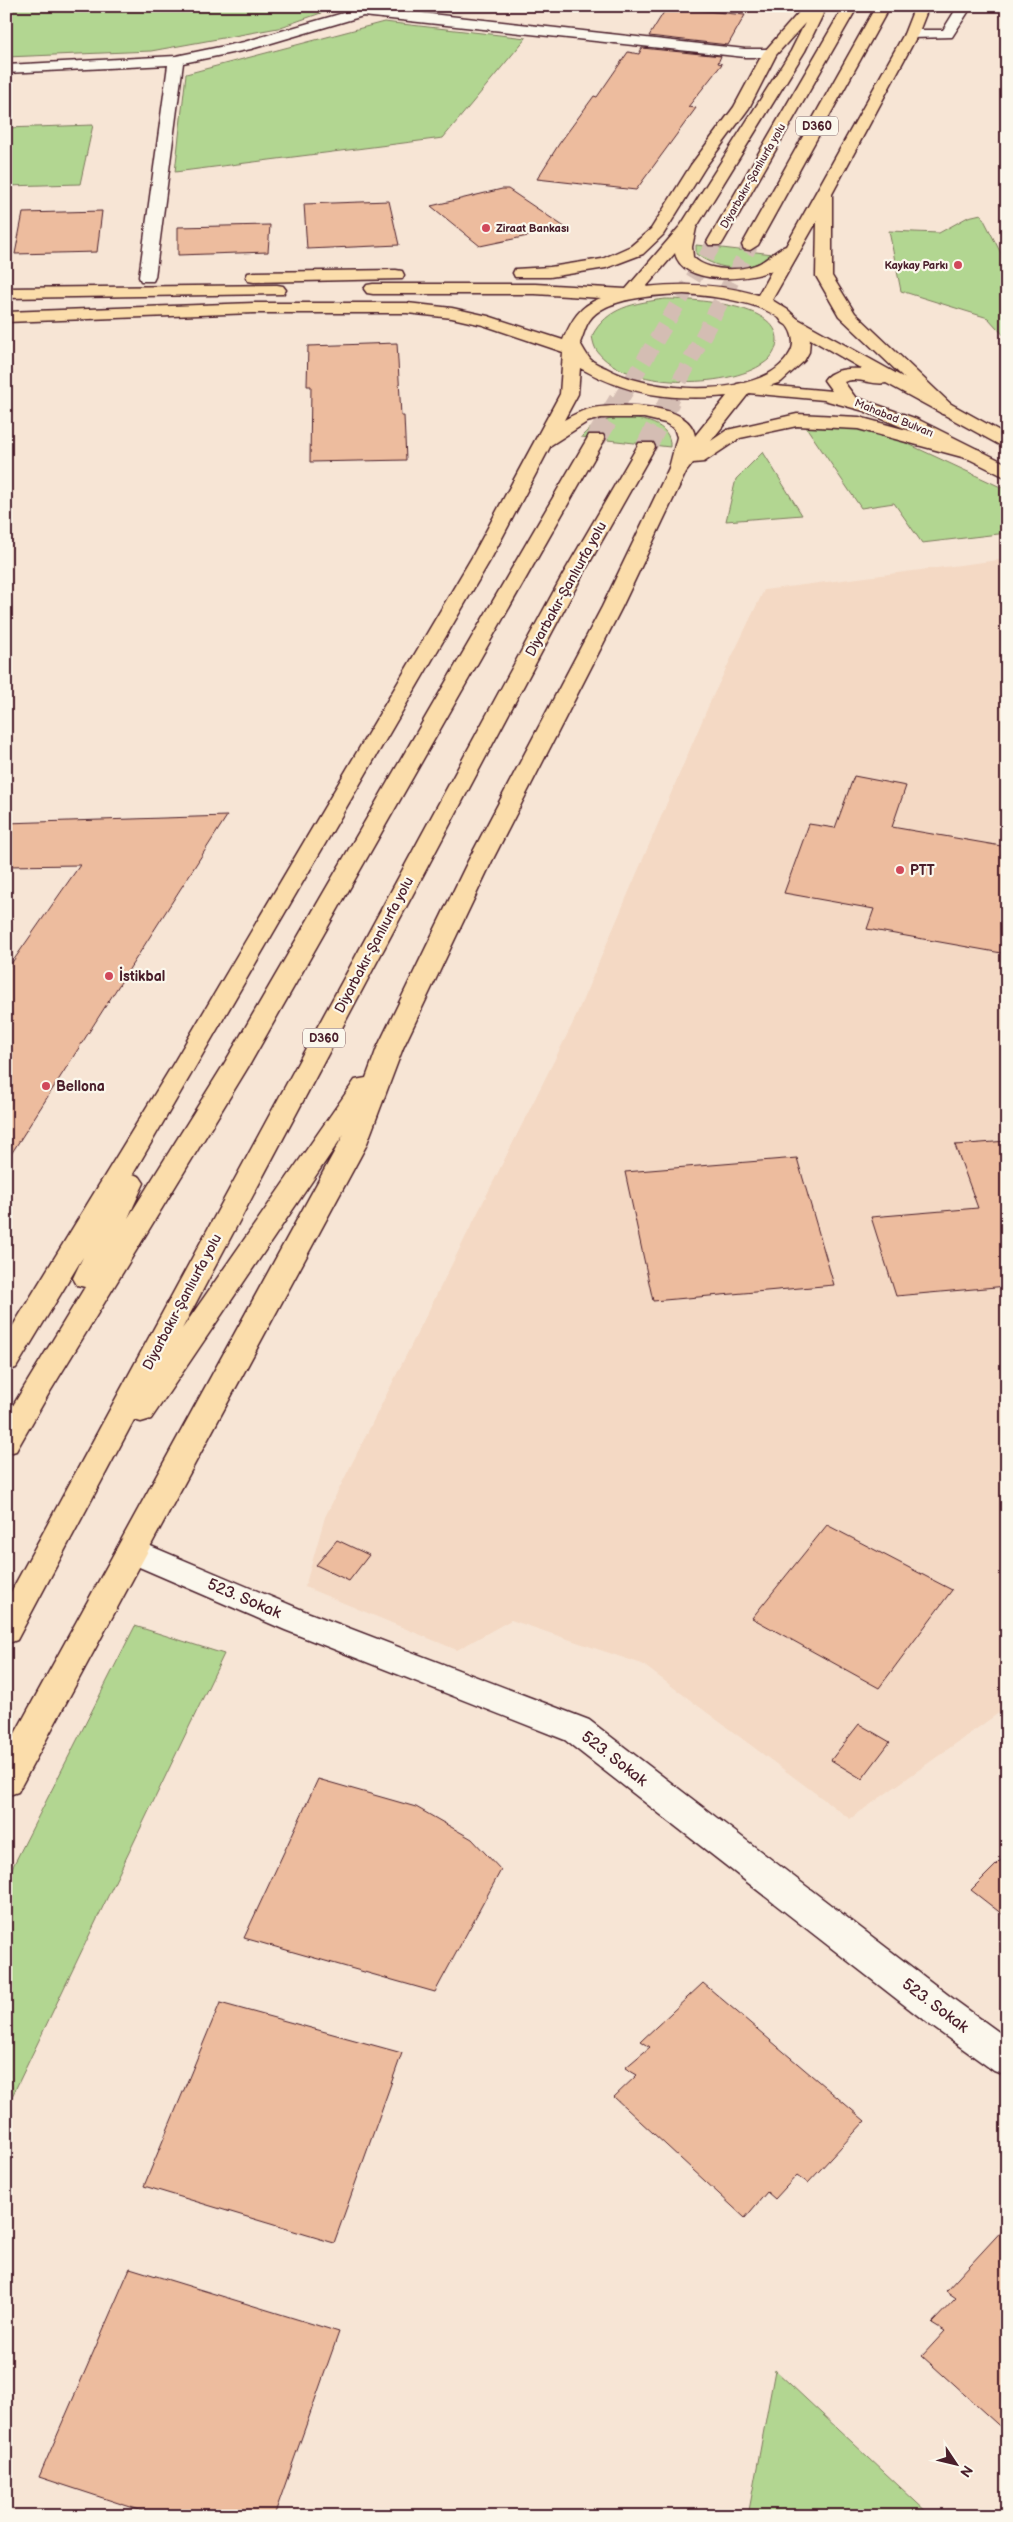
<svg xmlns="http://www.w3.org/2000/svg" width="1013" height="2522" viewBox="0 0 1013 2522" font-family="'Balsamiq Sans',sans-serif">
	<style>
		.built { fill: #f4d9c4 }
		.green { fill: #b2d691; stroke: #7e7a5e }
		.building { fill: #edbc9e; stroke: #4a1f2b }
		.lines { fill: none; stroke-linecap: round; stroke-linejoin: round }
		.highway-tunnel-far1 { stroke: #d4bdb3; stroke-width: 16; stroke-dasharray: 16 8; stroke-linecap: butt }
		.highway-tunnel { stroke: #d4bdb3; stroke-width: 21; stroke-dasharray: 21 11; stroke-linecap: butt }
		.minor-casing { stroke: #4a1f2b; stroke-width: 3 }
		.major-casing { stroke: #4a1f2b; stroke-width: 3 }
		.highway-casing { stroke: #4a1f2b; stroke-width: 3 }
		.minor { fill: #fbf7ec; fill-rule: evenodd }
		.major { fill: #fbddab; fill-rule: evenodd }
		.highway { fill: #fbddab; fill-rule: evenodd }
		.poi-dot { fill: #d1495b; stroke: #fbf7ec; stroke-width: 2 }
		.labels { text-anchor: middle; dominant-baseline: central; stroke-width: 4.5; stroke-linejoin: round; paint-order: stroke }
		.far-street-label { font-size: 11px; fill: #4a1f2b; stroke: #fbf7ec }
		.far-poi-label { font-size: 11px; font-weight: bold; fill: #4a1f2b; stroke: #fbf7ec; text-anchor: start }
		.shield { fill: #fbf7ec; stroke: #7f6065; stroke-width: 1 }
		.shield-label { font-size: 12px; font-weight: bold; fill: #4a1f2b }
		.street-label { font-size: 14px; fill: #4a1f2b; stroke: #fbf7ec }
		.poi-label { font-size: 14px; font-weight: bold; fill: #4a1f2b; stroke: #fbf7ec; text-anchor: start }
		.near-street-label { font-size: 16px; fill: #4a1f2b; stroke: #fbf7ec }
	</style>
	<rect width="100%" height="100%" fill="#f7e5d5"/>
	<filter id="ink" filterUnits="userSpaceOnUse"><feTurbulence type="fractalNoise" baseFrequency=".02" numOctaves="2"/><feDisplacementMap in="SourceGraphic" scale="10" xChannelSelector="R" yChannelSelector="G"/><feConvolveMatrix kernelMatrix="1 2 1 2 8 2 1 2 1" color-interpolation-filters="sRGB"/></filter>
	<g filter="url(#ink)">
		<polygon class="built" points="1007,559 1007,1707 850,1819 642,1664 511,1620 457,1650 305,1587 325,1517 572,1025 711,700 764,590"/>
		<g class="green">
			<polygon points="6,6 341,6 278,28 151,51 6,57"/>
			<polygon points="384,22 526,38 443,138 175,172 186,74"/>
			<polygon points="93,125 80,184 6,186 6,128"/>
			<polygon points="981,214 1007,265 1007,339 988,318 901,291 889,231 939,233 968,217"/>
			<path d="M696,245L773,254C748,273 721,272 696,254Z"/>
			<path d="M665,299C690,299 779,303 777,341C776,350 772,358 764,363C728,389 625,390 597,351C594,347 593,341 592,336C607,307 635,303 665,299Z"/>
			<path d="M621,418C641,418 672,423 670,447L581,437C593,424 604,419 621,418Z"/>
			<polygon points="804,424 854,426 891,436 1007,490 1007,533 922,543 894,503 861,508"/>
			<polygon points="763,452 802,515 726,521 736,479"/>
			<polygon points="135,1626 224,1654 6,2109 6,1880"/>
			<polygon points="775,2370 931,2516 748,2516"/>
		</g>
		<g class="building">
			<polygon points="667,7 745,15 728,45 649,36"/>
			<polygon points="642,48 721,56 718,63 722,64 688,107 696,108 636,190 537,179 559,144 594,96 597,97 628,52 639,54"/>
			<polygon points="502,189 508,189 566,228 480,246 431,206"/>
			<polygon points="389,201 399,245 307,249 304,204"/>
			<polygon points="102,211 97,252 15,254 23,213"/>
			<polygon points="270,225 268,252 178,255 178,227"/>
			<polygon points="397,343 401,416 404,416 406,460 310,462 311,386 307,386 308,346"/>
			<polygon points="854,776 906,786 892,827 1007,847 1007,954 867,929 874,909 784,893 809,824 835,828"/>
			<polygon points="227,816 6,1162 6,971 80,865 6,866 6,823"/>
			<polygon points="1007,1141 1007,1286 896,1296 871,1217 978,1208 955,1145"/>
			<polygon points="797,1158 834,1285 653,1301 625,1172"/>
			<polygon points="827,1525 952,1590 879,1688 752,1618"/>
			<polygon points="337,1540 369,1555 349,1581 316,1565"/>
			<polygon points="859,1724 890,1742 862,1779 831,1760"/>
			<polygon points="318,1779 416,1807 472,1839 501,1870 435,1992 244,1938"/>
			<polygon points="1007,1854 1007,1918 971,1890"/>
			<polygon points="703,1983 865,2121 808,2183 797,2175 775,2199 767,2192 745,2218 614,2097 637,2075 625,2068 650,2047 641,2041"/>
			<polygon points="220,2003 402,2053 334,2243 144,2186"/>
			<polygon points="1007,2225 1007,2433 922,2356 945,2331 932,2323 956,2298 946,2291"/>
			<polygon points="130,2268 339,2332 274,2516 158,2516 39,2477"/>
		</g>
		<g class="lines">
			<g class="highway-tunnel-far1">
				<polyline points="619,402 715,242"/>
				<polyline points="669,402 750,245"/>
			</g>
			<g class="highway-tunnel">
				<polyline points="596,439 619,400"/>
				<polyline points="646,447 670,400"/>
			</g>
			<defs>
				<g id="minor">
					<polygon points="359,6 745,49 770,49 777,53 770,57 745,57 363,16 251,49 183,63 155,277 153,281 141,281 139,277 168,65 6,73 6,65 176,56 244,42 357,9"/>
					<polygon points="958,6 972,6 952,37 911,38 904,34 911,30 943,30"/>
					<polygon points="134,1539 307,1612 589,1720 956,2001 1007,2038 1007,2076 994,2071 930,2025 565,1740 285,1630 123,1560 119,1551 123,1542"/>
				</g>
				<path id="major" d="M789,314L1007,435V449L886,383C872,386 858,376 844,382L855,397L917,419L1007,464V478L923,436L864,411L824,400L737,392L734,388L737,384L743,383L832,391L824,380C831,369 850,368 862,369L783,323L780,319L783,315Z"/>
				<g id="highway">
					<path d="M813,6H827L805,51L696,228L692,247L693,257C707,272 742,272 760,263C769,258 777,249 786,246L904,34L915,6H929L918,34L832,194V276L855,313L957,410L954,414H942L839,316L816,276L817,221L772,300L788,310L802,323L810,339L809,352L804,361L781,382L749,393L711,441L727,430L797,414L859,417L980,450L982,454L980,458L973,460L858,429L797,426L740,438L704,462L693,463L686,472L622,607L492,861L403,1048L366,1146L18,1792L6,1796V1750L344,1134L151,1419L141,1422L134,1420L17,1640L6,1644V1601L562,576L637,447L639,443H653L655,447L582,576L182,1329L355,1080L366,1078L377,1048L468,861L602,607L669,468L677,437L674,428L665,423L644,418H601L587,422L551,445L492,557L133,1174L140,1177L144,1183L128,1218L224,1064L587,439L589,435H603L605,439L250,1064L48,1395L16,1451L6,1454V1417L85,1287L77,1285L73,1278L83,1257L16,1368L6,1371V1337L173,1064L472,557L560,394L563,352L483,325L452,318L407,313H254L6,322V312L254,303H407L452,308L488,316L563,340C572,320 579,306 601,298L535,294H373L367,293L364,289L367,285L373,284H535L626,289L681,225L791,51L805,23L776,55L749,108L706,166L663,235L643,254L606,268L550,277H515L513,273L515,269L550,267L602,259L631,246L651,229L691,165L734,107L763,53L801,10H811ZM675,253C682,286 749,281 772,270L758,295C721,284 683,283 646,287ZM684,294C712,296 793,303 793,343C793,355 778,369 768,374C726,396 647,391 606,368C601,366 594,363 590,359C586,354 583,348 580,343C583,336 585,327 589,321C604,297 659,295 684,294ZM580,368C628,395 672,401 727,396L695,436C690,402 619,404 593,408C583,410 573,415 564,420L578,394Z"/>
					<polygon points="844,6 858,6 723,242 721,245 709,245 707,242"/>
					<polygon points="876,6 890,6 758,245 750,250 744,249 742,245"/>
					<polygon points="396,270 402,271 404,275 402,279 254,282 248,281 246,277 248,273 254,272"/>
					<polygon points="277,285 283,286 286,290 283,294 6,298 6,288"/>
				</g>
			</defs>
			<use href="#minor" class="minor-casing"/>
			<use href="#major" class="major-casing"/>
			<use href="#highway" class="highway-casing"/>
			<use href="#minor" class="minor"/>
			<use href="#major" class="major"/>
			<use href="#highway" class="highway"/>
		</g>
	</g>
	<g class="poi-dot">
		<circle cx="486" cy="228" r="5"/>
		<circle cx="958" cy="265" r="5"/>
		<circle cx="900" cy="870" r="5"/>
		<circle cx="109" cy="976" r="5"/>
		<circle cx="46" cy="1086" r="5"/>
	</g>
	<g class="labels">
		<g class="far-street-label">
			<text transform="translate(753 176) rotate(-60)">Diyarbakır-Şanlıurfa yolu</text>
			<text transform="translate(894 418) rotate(22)">Mahabad Bulvarı</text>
		</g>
		<g class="far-poi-label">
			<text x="496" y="228">Ziraat Bankası</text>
			<text x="948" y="265" text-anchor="end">Kaykay Parkı</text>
		</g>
		<g class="shield">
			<rect x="796" y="116.5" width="42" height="19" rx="4"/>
			<rect x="303" y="1028.5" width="42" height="19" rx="4"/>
		</g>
		<g class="shield-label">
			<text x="817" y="126">D360</text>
			<text x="324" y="1038">D360</text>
		</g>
		<g class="street-label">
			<text transform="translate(566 589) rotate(-61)">Diyarbakır-Şanlıurfa yolu</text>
			<text transform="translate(374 945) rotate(-62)">Diyarbakır-Şanlıurfa yolu</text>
			<text transform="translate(182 1302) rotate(-62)">Diyarbakır-Şanlıurfa yolu</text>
		</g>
		<g class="poi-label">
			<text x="910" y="870">PTT</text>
			<text x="119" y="976">İstikbal</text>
			<text x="56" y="1086">Bellona</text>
		</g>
		<g class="near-street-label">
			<text transform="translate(244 1599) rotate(23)">523. Sokak</text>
			<text transform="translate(614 1759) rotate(38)">523. Sokak</text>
			<text transform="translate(935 2006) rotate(37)">523. Sokak</text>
		</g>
	</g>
	<rect width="1013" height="2522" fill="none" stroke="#fbf7ec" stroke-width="25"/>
	<rect x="12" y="12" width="988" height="2497" fill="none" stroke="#4a1f2b" stroke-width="2" filter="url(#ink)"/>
	<g transform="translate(956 2464) rotate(125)" stroke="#fbf7ec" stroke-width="4" paint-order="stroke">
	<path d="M0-4L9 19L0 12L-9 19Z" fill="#4a1f2b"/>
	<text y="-8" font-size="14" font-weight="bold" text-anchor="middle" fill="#4a1f2b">N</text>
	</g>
</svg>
